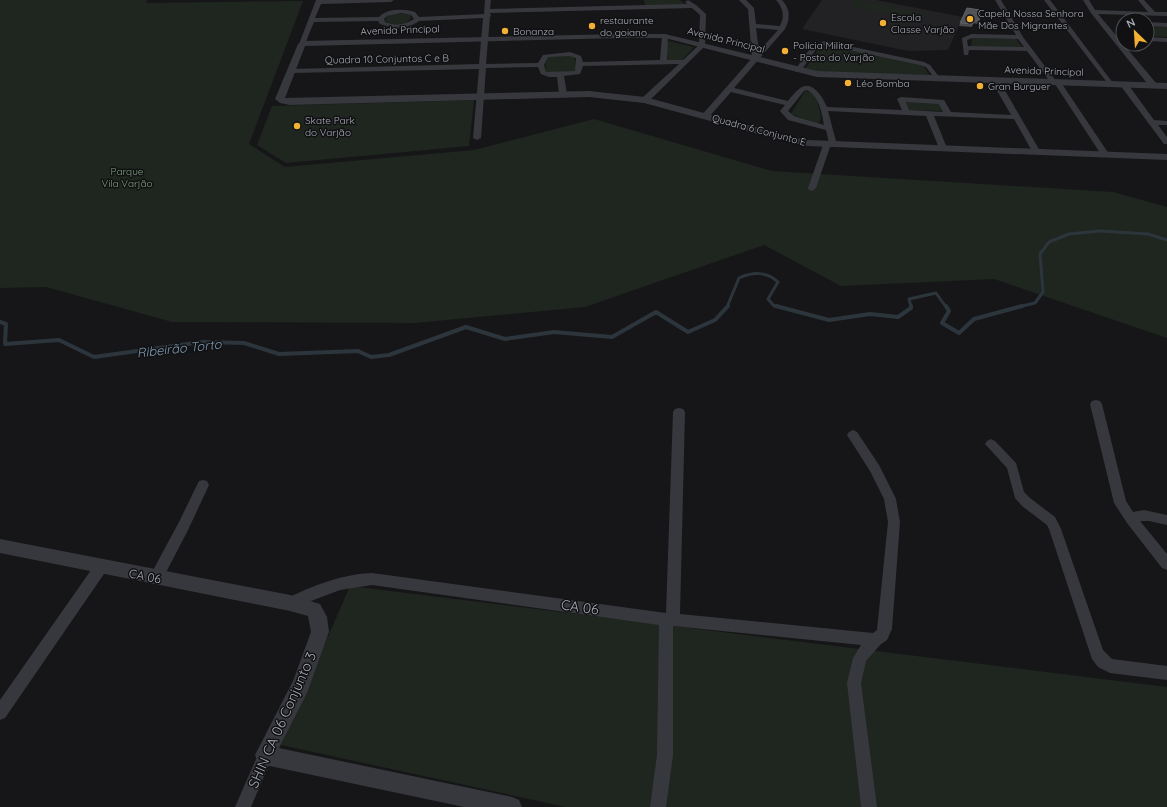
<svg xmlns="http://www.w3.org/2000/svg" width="1167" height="807" viewBox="0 0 1167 807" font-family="Quicksand,sans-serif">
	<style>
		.built { fill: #222225 }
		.green { fill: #1e261f }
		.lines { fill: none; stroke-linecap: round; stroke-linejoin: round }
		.stream-far1 { stroke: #2c353c; stroke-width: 3 }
		.stream { stroke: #2c353c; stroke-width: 4 }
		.minor { fill: #37383d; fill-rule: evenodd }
		.tertiary { fill: #37383d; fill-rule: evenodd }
		.wall { fill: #47494d }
		.building { fill: #525359; stroke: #5f6168 }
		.poi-dot { fill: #f2b134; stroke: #111113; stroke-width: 1.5 }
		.labels { text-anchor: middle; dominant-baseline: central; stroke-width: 3; stroke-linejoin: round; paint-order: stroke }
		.far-poi-label { font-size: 10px; fill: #a8adb8; stroke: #111113; text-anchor: start }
		.far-street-label { font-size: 10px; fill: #a8adb8; stroke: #111113 }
		.far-park-label { font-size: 10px; fill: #7fa381; stroke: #111113 }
		.street-label { font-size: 12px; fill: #a8adb8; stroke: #111113 }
		.water-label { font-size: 13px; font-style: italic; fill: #7f9bb3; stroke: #111113 }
		.near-street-label { font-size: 14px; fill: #a8adb8; stroke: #111113 }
	</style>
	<rect width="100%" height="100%" fill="#161618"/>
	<polygon class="built" points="822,0 876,0 963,17 948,50 908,51 802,29"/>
	<g class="green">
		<polygon points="0,0 147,0 146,3 303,1 249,144 285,167 474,150 594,119 772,171 1113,192 1167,207 1167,338 994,279 841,286 764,245 585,307 415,323 172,322 46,287 0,288"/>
		<polygon points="644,0 680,0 686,5 645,5"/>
		<polygon points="854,0 890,6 887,13 851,7"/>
		<polygon points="892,7 925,13 922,20 888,14"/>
		<path d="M398,13L410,15L411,18C405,26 393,26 385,21L387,16Z"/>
		<polygon points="1147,26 1167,27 1167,37 1151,36 1147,32"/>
		<polygon points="972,38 1016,39 1023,48 971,47"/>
		<polygon points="669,41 693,47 693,48 682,60 668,60 665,43"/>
		<polygon points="822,44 921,64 925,68 929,75 821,72 805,69"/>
		<polygon points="574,55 577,72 546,73 545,56"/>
		<polygon points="805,91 815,93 821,116 819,124 791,114"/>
		<polygon points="474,100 469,146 286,163 257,145 272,106"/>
		<polygon points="906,101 939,102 943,111 909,110"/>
		<polygon points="350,586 1167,687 1167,807 566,807 281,745"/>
	</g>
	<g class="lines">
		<g class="stream-far1">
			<path d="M727,307L739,278C752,272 767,271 778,282L768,299L774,306L780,307"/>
			<polyline points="911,307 909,299 936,293 946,307"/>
			<polyline points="1018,307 1035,303 1043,292 1040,254 1049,242 1069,234 1100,231 1148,234 1167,240"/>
		</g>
		<g class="stream">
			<polyline points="776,306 829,320 870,314 898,317 911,308 911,306"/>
			<polyline points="946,306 949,311 942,323 959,333 974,319 1022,306"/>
			<polyline points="0,322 6,324 5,344 59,340 94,357 202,342 244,343 279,354 358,351 371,357 389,355 466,327 505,339 554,332 612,337 656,312 688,332 715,320 728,306"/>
		</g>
		<g class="minor">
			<path d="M316,0H394L391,2L321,4L315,18L379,17C388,8 404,9 415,12L419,17L484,14L485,0H491L490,9L687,4L685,2L688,0L696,5L706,14L705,46L648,102H645L641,100L642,98L679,64L583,66L580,74L564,76L567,94L563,96L559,94L557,77H549L541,74L538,67L486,68L481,138L477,140L473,138L479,69L292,73L289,71L292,69L479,64L483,18L419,21C407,30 393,29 380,24L378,21L314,22L305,44L300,45L299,44ZM692,8L700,15L699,45L683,60H667L668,36L665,34L662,36L660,60L583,62L581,56L570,52L543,55L538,63L486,64L490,17L491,16L490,13ZM401,13L411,15L414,19C405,25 395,26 385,22L384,19L387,16ZM569,56L576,58L575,71L546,72L544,65L548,57Z"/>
			<path d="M739,0H746L754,8L756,24L780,26C785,16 783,8 776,0H782C791,10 790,19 785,29L734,88L788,101C791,97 795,92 799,89C811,78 823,97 827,107L902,110L897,99L901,97L944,100L951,112L1011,115L991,80L995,78L999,80L1040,151L1036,153H1033L1014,119L934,116L947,148L943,150L939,148L926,116L828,111L837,145L836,147H830L816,188L812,191L809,190L808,188L823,145L829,143L826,130L788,120L780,111L785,105L731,92L708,118H702L701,116L752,58L748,9ZM756,28L778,30L759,51ZM807,90C819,96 822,113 824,125L794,116L788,111L804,91ZM906,102L939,104L943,112L909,110Z"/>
			<path d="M995,0H1001L1023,37L1056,81H1060L1109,154L1108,156H1102L1055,84L1051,83L1027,51L969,50L968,55H964L962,38L972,34L1016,35ZM973,38L1018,39L1024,47L968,46L967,40Z"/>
			<polygon points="1044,0 1050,0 1113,83 1113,85 1109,85"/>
			<polygon points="1083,0 1089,0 1095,10 1148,12 1138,0 1144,0 1155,12 1167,12 1167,16 1098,14 1156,83 1156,87 1150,87 1091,13"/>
			<polygon points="1147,22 1167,23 1167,27 1147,26"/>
			<polygon points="1147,37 1167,38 1167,42 1147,41"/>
			<path d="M825,41L924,62L930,65L940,78L935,79L926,67L920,65L825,45L815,51L800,72H796L795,71C803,58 809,45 825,41Z"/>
			<polygon points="1121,83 1127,83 1154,120 1167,121 1167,125 1158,125 1167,137 1167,144 1164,144 1120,85"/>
			<polygon points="1096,400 1100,401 1102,404 1126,501 1133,512 1144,510 1167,515 1167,525 1149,521 1140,521 1167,554 1167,570 1162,568 1127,523 1114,503 1090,404 1092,401"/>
			<path d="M679,408L683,409L685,412L680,614L873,633L877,630L888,522L884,499L870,471L847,435L849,432L853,430L857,432L879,465L896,499L900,522L892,629L887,640L880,645L866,661L861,683L877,807H861L847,683L853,658L861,645L673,626V755L666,807H650L657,755L659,625L372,585L340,590L290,609L285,607L283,603L285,599C313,586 341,574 372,573L666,613L673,412L675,409Z"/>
			<polygon points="991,439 995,441 1016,463 1024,492 1030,498 1055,517 1061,529 1103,650 1112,659 1167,666 1167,680 1110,673 1098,667 1092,659 1049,529 1047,525 1022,506 1015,498 1007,468 985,444 987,441"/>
			<polygon points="203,480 207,481 209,485 188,530 161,582 156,584 151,582 149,578 151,574 179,522 199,481"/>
			<polygon points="101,561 106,563 108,567 106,571 5,718 0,720 0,700 96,563"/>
			<polygon points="265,747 270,750 273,755 251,807 235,807 260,750"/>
		</g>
		<g class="tertiary">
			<polygon points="621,34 665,34 817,71 1167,83 1167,89 817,77 665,38 621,38 305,46 285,98 589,91 645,97 796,138 808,140 1167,154 1167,160 808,146 792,143 644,103 589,97 290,105 280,103 275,99 298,44 302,41"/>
			<polygon points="0,539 290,595 320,604 327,617 329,632 307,693 279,748 512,797 519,800 522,807 464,807 265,765 258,762 255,755 293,681 311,632 308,616 290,611 0,553"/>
		</g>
	</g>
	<polygon class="wall" points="967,8 979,21 978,24 973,23 972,27 959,26"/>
	<polygon class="building" points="967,8 980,10 979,21 973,20 973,24 960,23"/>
	<g class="poi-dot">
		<circle cx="970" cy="19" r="4"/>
		<circle cx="883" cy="23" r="4"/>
		<circle cx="592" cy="26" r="4"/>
		<circle cx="505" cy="31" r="4"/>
		<circle cx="785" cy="51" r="4"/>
		<circle cx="848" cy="83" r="4"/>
		<circle cx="980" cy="86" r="4"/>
		<circle cx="297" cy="126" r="4"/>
	</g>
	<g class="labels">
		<g class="far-poi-label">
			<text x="978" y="13">Capela Nossa Senhora<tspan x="978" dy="12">Mãe Dos Migrantes</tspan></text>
			<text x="891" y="17">Escola<tspan x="891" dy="12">Classe Varjão</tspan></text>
			<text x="600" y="20">restaurante<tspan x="600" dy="12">do goiano</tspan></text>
			<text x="513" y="31">Bonanza</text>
			<text x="793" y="45">Polícia Militar<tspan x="793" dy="12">- Posto do Varjão</tspan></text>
			<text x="856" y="83">Léo Bomba</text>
			<text x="988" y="86">Gran Burguer</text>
			<text x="305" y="120">Skate Park<tspan x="305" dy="12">do Varjão</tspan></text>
		</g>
		<g class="far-street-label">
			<text transform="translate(400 30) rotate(-2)">Avenida Principal</text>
			<text transform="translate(726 40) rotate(14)">Avenida Principal</text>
			<text transform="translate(387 59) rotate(-1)">Quadra 10 Conjuntos C e B</text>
			<text transform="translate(1044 71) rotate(2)">Avenida Principal</text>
			<text transform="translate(759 130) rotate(15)">Quadra 6 Conjunto E</text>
		</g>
		<g class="far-park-label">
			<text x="127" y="171">Parque<tspan x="127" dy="12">Vila Varjão</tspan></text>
		</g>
		<g class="street-label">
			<text transform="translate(145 576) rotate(11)">CA 06</text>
		</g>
		<g class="water-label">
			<text transform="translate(179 348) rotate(-6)">Ribeirão Torto</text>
		</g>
		<g class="near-street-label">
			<text transform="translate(580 607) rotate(8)">CA 06</text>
			<text transform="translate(282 720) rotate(-66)">SHIN CA 06 Conjunto 3</text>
		</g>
	</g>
	<g transform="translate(1135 32) rotate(335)"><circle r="19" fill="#111113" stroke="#4d4f55"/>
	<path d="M0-3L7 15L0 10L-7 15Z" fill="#f2b134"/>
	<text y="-6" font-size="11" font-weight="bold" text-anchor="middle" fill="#a8adb8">N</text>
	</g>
</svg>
